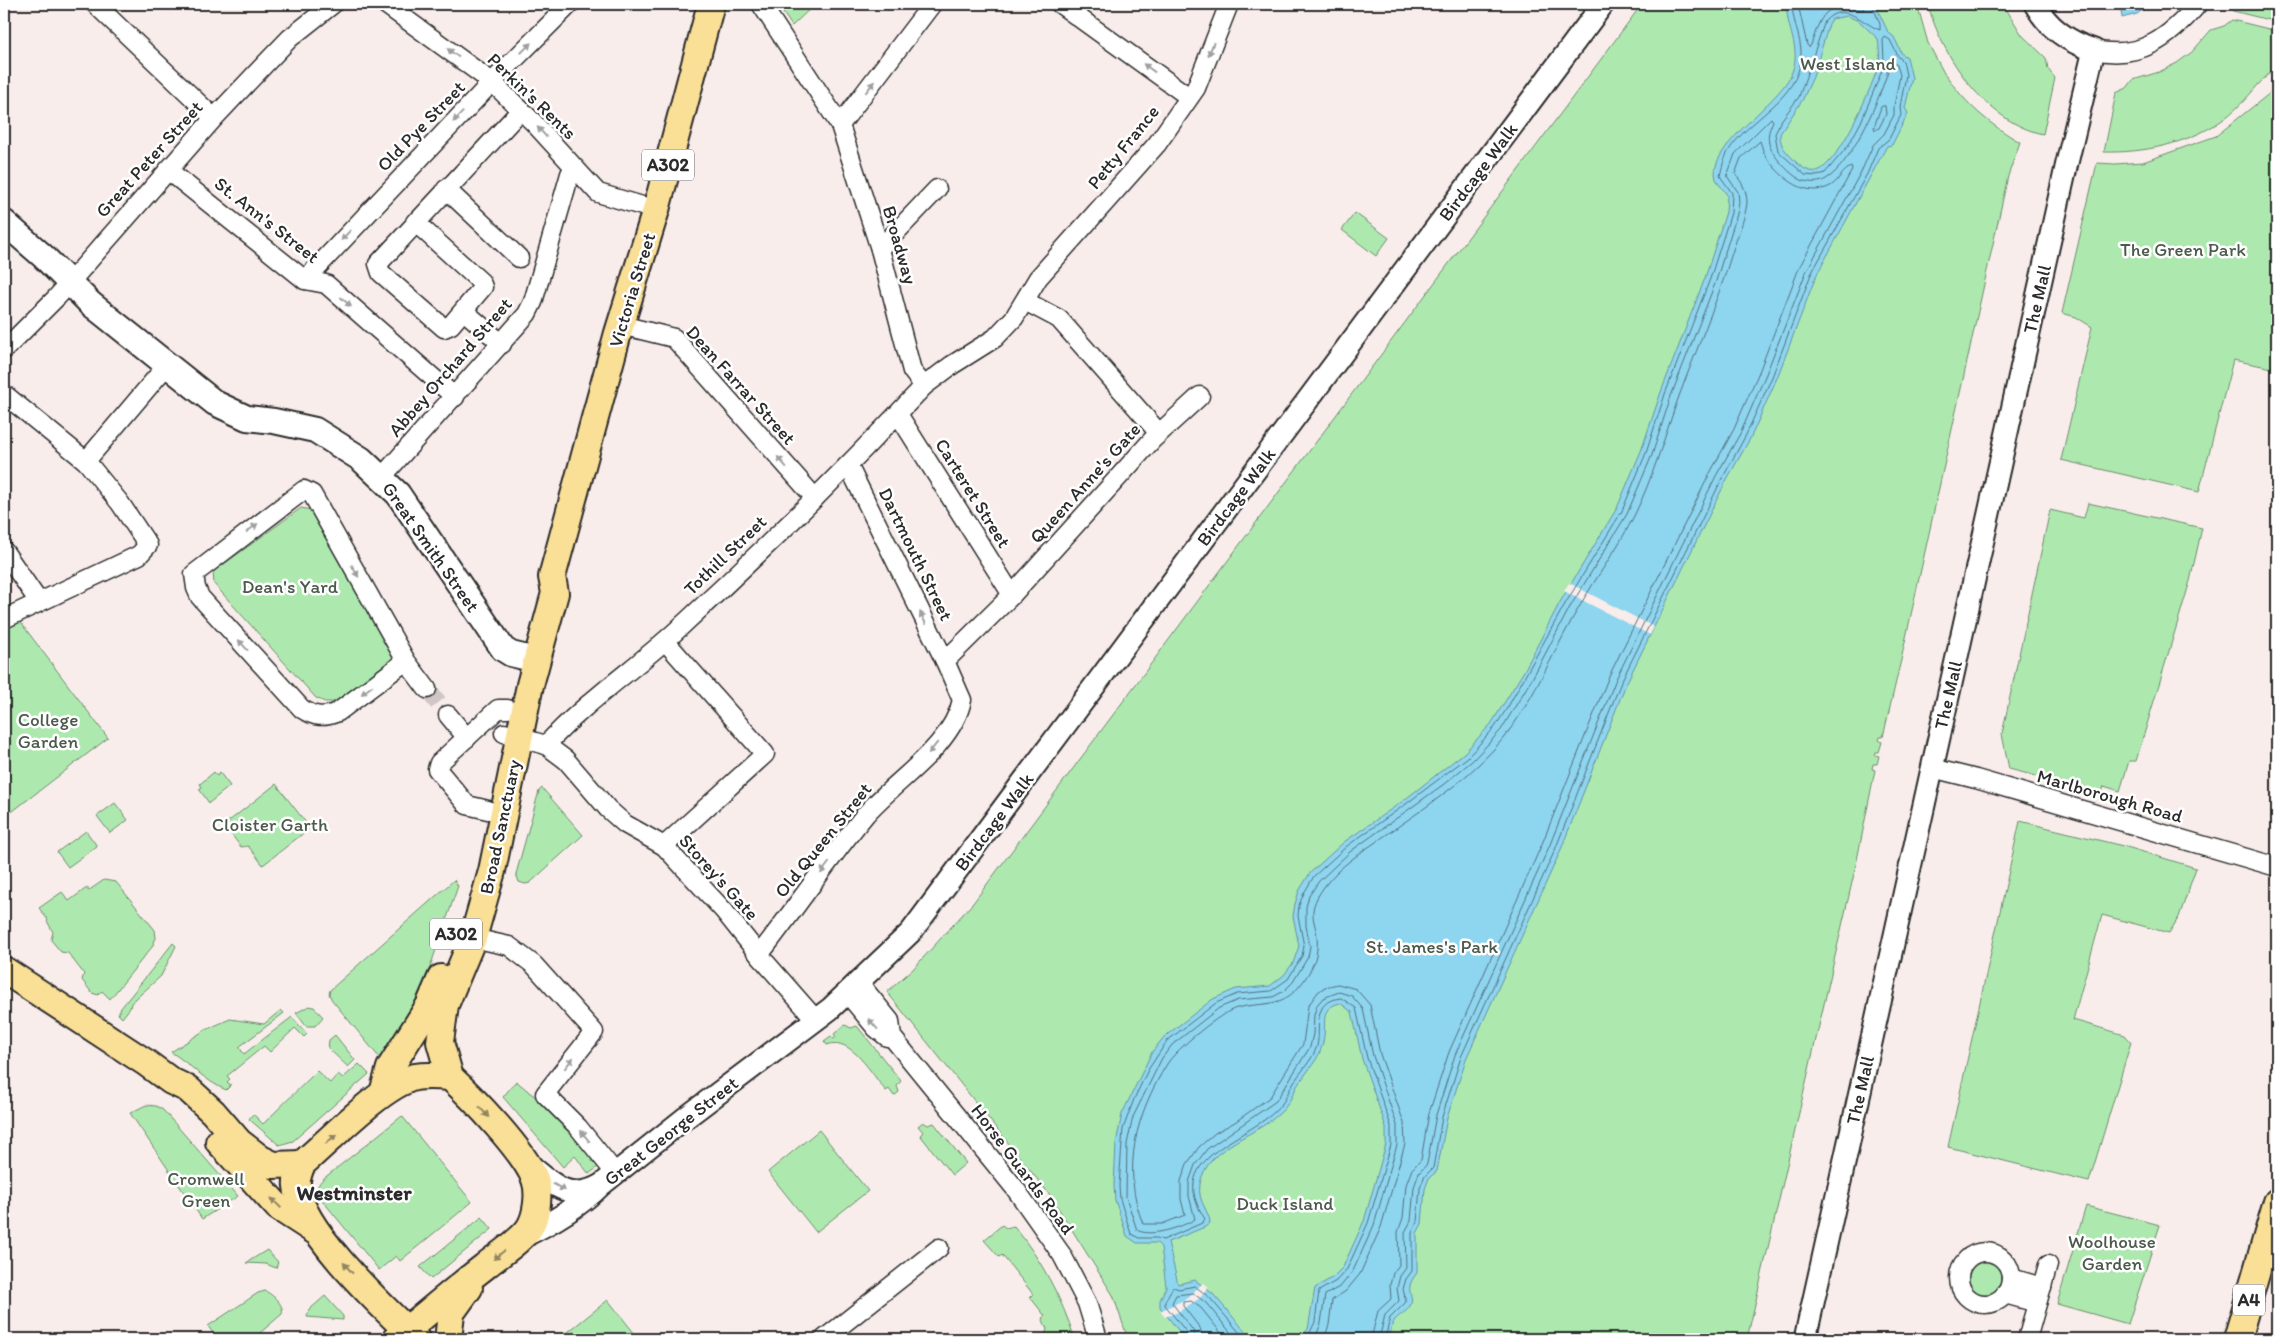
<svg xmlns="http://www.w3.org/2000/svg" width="2281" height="1343" viewBox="0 0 2281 1343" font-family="Itim,sans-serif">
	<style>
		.green { fill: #ade9af; stroke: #6c8a6d }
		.water { fill: #8ed5f0; stroke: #6691a1; fill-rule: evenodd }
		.pier { fill: #f9edeb }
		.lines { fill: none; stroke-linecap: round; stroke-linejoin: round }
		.shore { stroke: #536f7a; stroke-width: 1 }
		.minor-tunnel { stroke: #d0c6c5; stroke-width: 18; stroke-dasharray: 18 9; stroke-linecap: butt }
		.minor-casing { stroke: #2b2b2b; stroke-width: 21 }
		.tertiary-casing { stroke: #2b2b2b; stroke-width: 25 }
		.secondary-casing { stroke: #2b2b2b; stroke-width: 28 }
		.primary-casing { stroke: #2b2b2b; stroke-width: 30 }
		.minor { stroke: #fff; stroke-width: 18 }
		.tertiary { stroke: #fff; stroke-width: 21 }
		.secondary { stroke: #fff; stroke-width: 24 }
		.primary { stroke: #fadf96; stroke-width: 26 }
		.oneway { fill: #a0a0a0 }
		.oneway2 { fill: #928560 }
		.labels { text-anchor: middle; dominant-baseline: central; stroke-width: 5; stroke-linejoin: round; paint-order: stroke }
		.shield { fill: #fff; stroke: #6b6b6b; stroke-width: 1 }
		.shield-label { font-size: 18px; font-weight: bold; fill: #2b2b2b }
		.park-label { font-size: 19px; fill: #4c5a4c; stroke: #fff }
		.street-label { font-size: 19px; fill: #2b2b2b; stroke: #fff }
		.quarter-label { font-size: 21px; font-weight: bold; fill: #2b2b2b; stroke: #fff }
	</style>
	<rect width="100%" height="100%" fill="#f9edeb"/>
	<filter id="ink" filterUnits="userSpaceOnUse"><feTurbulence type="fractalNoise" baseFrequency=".02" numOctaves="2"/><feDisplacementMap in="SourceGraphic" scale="10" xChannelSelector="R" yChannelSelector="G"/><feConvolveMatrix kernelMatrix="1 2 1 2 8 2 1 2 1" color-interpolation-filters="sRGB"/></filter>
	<g filter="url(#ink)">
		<g class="green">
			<polygon points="777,4 815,4 792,26"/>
			<path d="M1642,4H1917L1928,43L1945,75H1946C1965,104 1990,125 2020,142L2008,176L1901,660L1883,737H1880L1879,740L1882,742L1879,752H1876L1875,755L1879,756L1877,764H1873L1872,769L1875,770L1856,865L1747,1339H1128L1113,1295L1050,1195L887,992L913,969L973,903Z"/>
			<path d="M1928,4H2003L2022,35L2046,58L2048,69L2055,78L2043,134C1987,123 1941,56 1928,4Z"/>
			<polygon points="2238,4 2277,4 2277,22 2233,11"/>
			<path d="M2232,20L2277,31C2277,40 2279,50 2277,58C2276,69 2264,78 2257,86C2247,98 2234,112 2221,121C2187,144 2144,153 2104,152L2116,93L2127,88L2133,80L2159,72L2177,63L2192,52L2211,30L2224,26Z"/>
			<polygon points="2277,81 2277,369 2233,360 2199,492 2061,460 2092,327 2076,317 2062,313 2097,163 2115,164 2143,162 2216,136 2270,93"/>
			<polygon points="1355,213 1389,238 1376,256 1342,230"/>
			<polygon points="2088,503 2202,528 2190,581 2136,761 2129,761 2120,791 2104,786 2102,793 2009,769 2002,734 2050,510 2084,518"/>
			<polygon points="301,508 311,510 394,658 336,702 325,702 316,698 214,584 213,572"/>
			<polygon points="18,619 108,738 9,814 4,807 4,627"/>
			<polygon points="214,772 217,776 220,773 230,786 209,803 199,789 202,787 200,784"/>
			<polygon points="276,784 310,828 263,865 248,846 241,847 224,825"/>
			<polygon points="542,788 583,835 530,883 525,884 519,882 516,874 539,791"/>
			<polygon points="115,803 128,820 110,833 97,816"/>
			<polygon points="2020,821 2127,847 2196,868 2179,917 2169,933 2102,915 2073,1020 2125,1035 2131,1042 2089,1182 1948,1147"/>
			<polygon points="86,831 97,846 68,867 57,852"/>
			<polygon points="104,880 116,882 155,930 156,938 152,947 110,999 102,991 98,995 92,993 82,980 84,974 68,953 61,952 51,940 53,932 47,921 48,920 39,908 62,892 69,901 88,887 88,891"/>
			<polygon points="454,880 458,886 420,996 383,1062 332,1000 329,994 330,990"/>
			<polygon points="173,943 176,946 161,976 131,1003 130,1008 122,1018 118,1014 121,1008"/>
			<polygon points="309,1006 314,1007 323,1017 315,1026 306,1026 296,1013"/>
			<path d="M281,1010L284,1013L239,1047L244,1054L292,1017L307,1034L304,1037L295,1028L270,1052L264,1046L227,1076L230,1079L227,1082L231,1085L226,1090C205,1081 190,1064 171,1052L205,1030L230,1019L264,1024Z"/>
			<path d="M845,1025L851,1028L857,1026L901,1081L897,1086L899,1092L894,1096L889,1089L886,1091C872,1075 851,1035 827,1045L824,1041L831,1036L834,1039L836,1037L834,1034Z"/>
			<polygon points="335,1035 355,1060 348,1067 328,1048 329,1040"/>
			<polygon points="359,1064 369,1074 293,1141 279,1145 249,1119 253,1114 263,1124 317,1071 330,1083 338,1074 343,1078"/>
			<polygon points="516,1081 561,1118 603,1163 589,1174 575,1156 563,1167 503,1097"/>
			<polygon points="146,1105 156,1106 163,1110 238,1196 202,1219 130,1113"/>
			<path d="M402,1116L472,1202L400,1261L396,1256L379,1270L318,1195C315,1189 319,1183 323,1179Z"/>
			<polygon points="923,1122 928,1125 934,1123 966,1163 952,1175 920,1135 923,1132 918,1126"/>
			<polygon points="819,1130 868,1191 816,1232 768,1172"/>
			<polygon points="2086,1206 2160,1225 2128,1324 2057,1304"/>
			<polygon points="482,1217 492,1229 431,1279 420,1267"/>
			<path d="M1002,1225L1006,1228L1014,1226C1042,1261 1061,1297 1075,1339H1044L1047,1329L1042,1318L1045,1316L1030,1297L1033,1294L1002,1255L999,1257L984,1240Z"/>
			<polygon points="267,1250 278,1262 276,1268 266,1264 246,1263"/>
			<circle cx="1985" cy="1278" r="20"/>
			<path d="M265,1291C272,1294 285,1305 282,1314L253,1339H217L208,1326L258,1293Z"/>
			<polygon points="325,1296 343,1316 343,1320 307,1317 309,1310"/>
			<polygon points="608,1300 639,1339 559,1339"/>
		</g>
		<g class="water">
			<path d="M1787,4H1875L1888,32L1894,37L1902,54L1907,57L1912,78L1905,108L1908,113L1892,145L1887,146L1816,276L1777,378L1751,437L1726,481L1626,684L1560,852L1466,1059L1447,1118L1437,1171L1429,1178L1425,1189L1422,1224L1417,1233V1273C1402,1291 1416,1295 1410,1306C1406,1313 1399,1315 1395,1320C1391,1324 1391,1334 1389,1339H1300L1308,1329L1315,1288L1333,1277L1343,1267L1364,1221L1386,1144V1127L1362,1059L1352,1012L1340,1003C1320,1008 1326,1020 1324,1036C1323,1046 1319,1056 1313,1064C1308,1071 1302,1079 1297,1086C1293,1094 1290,1102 1284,1109C1260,1136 1207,1144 1200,1184C1197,1203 1210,1211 1210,1223L1205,1227L1168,1242L1178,1284L1195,1280L1213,1294L1252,1339H1185L1160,1307V1300L1166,1287L1161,1247L1157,1243H1137L1127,1236L1115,1200L1114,1186L1116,1143L1122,1114L1152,1052L1164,1037L1213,999L1236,989L1270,986L1284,975L1293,963L1299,946L1293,916L1295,904L1299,891L1310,873L1344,842L1403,801L1464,753L1491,724L1524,671L1560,602L1617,508L1641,451L1661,392L1705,278L1726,212L1727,195C1724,189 1718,185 1716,179C1706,146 1781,103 1792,72C1802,47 1785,28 1787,4ZM1847,16L1859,21L1878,39C1879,46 1880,54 1879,62C1875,82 1838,166 1817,171C1808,173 1800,166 1794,160C1786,151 1780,147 1780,134L1803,99L1813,77L1829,24L1832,19Z"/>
			<polygon points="2120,4 2151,4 2137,14 2122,18"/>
		</g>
		<g class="pier">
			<polygon points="1569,583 1654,627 1650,635 1564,591"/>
			<polygon points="1203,1283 1209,1287 1200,1298 1178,1312 1165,1317 1160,1311 1186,1299"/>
		</g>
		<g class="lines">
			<g class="shore">
				<path d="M1798,4L1807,45L1809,47L1811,45C1821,16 1824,0 1863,10L1865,4"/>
				<polygon points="1885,106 1886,114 1879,128 1875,130 1874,127 1881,107"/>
				<polyline points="1189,1339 1188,1334 1165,1305 1165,1301 1173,1287 1179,1289 1195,1286 1210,1298 1245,1339"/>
				<polyline points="1195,1339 1194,1332 1172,1303 1176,1295 1193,1293 1206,1303 1236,1339"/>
				<polyline points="1203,1339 1200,1328 1183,1306 1183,1302 1191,1301 1201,1308 1226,1339"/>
				<path d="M1307,1339L1315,1322L1319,1291L1336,1281L1347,1269L1368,1223L1391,1145V1126L1367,1058L1356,1008L1341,998C1333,999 1326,1001 1322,1008C1316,1019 1320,1034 1317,1046C1312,1061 1300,1072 1292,1085C1288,1092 1286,1099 1281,1105C1253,1140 1162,1154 1205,1219L1202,1223L1163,1240L1157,1238H1139L1131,1234L1120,1199L1119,1186L1123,1129L1134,1099L1148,1070L1167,1041L1216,1003L1237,994L1271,991L1288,979L1302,956L1304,946L1298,916L1299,905L1304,893L1314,876L1347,846L1406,804L1468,757L1495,727L1509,705L1565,604L1622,511L1646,453L1665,394L1710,279L1731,213L1732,193L1720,176C1722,167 1724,158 1729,150C1748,120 1792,102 1800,65C1805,43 1792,24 1792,4"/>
				<path d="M1315,1339L1321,1323L1325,1295L1341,1286L1353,1271L1374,1225L1397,1145V1125L1373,1056L1363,1009L1352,996L1339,992L1323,998L1317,1005L1314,1015L1313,1034L1310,1047L1276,1101L1207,1149L1195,1165L1189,1182V1196L1195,1219C1183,1227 1150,1238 1137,1230L1126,1197L1127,1144L1133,1117L1162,1058L1172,1045L1219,1008L1238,1000L1273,997L1284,991L1293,982L1308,957L1310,946L1306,926V907L1309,896L1319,881L1351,851L1444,784L1472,761L1490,742L1501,730L1533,677L1570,607L1627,514L1652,455L1671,396L1716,281L1737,214L1739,202L1738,192L1727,176L1735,154L1771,118L1773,121C1770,128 1767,134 1769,143C1770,154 1793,178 1804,181C1812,183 1820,183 1826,179C1852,165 1884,90 1890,63L1893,62L1897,65L1900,75L1894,106V115L1884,134L1873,145L1862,170L1806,272L1766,374L1741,432L1716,476L1616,679L1549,847L1455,1055L1436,1115L1427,1164L1419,1173L1414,1187L1411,1221L1405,1232L1406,1268L1400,1276L1397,1288L1399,1301L1385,1315L1379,1339"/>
				<path d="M1324,1339L1329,1325L1332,1300L1346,1291L1360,1274L1381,1227L1405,1144L1404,1123L1380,1054L1370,1005L1356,989L1338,984L1325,987L1318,992L1308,1006L1303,1044L1270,1097L1235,1122L1215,1133L1199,1147L1187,1164L1181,1181V1199L1185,1215L1162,1224H1143C1121,1168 1136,1114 1167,1064C1176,1049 1221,1012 1237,1008C1260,1002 1279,1008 1297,989C1307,978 1316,963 1317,949C1320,921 1302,917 1324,887C1339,866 1362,852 1383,837C1422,810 1463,783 1495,748C1531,708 1551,655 1578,609C1596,577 1619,547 1635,514C1653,477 1664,438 1678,399C1696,350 1717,303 1732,253C1737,237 1745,219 1747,203C1747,191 1742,182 1735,174L1741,158L1760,141C1762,146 1763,153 1767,158C1781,178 1807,200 1832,185C1839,180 1843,170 1851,167L1852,170L1799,268L1759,372L1734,429L1710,473L1609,676L1542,844L1449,1052L1429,1113L1421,1160L1412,1169L1406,1185L1403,1218L1398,1232L1399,1265L1393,1273L1390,1285L1391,1299L1378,1311L1371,1339"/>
				<path d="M1385,1339L1390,1318L1406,1302L1403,1289L1406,1279L1412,1271V1233L1417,1222L1420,1188L1425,1176L1433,1168L1442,1117L1461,1057L1555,850L1621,682L1722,479L1746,435L1772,377L1811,274L1867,174L1878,148L1889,139L1901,115L1900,107L1906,75L1903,61L1898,56L1890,40L1885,37L1883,40L1884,60L1881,73L1861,122L1848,146L1825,173L1817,176L1805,175L1778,151L1775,134L1780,122L1799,97L1825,21C1844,0 1863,24 1880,30V24L1872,4"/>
			</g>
			<polyline class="minor-tunnel" points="427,689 448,715"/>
			<defs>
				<g id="minor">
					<polyline points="95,4 214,118"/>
					<polyline points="385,4 492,82 533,122 575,168"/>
					<polyline points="761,4 840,125 880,249 912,371 924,386"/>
					<polyline points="1060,4 1189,97"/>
					<path d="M2094,50C2141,60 2169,38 2198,4"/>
					<polyline points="840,125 932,4"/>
					<polyline points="168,170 305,280 326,284 455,397"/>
					<polyline points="446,189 519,258"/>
					<polyline points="415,222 481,282 483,287 451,325 444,328 381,273 378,264 521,110"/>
					<polyline points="880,249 937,189"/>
					<polyline points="305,280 492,82 570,4"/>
					<polyline points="1025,301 1059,319 1159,433"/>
					<polyline points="464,311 502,344"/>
					<polyline points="621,325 674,338 815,498"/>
					<polyline points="4,350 57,297 214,118 266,63 290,38 333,4"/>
					<polyline points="4,394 86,461 120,503 148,545 139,555 4,619"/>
					<polyline points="898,414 1012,595"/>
					<polyline points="86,461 167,365"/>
					<polyline points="848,465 945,661"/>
					<polyline points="382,477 527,314 533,302 570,174 575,168 598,193 656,210"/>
					<polyline points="4,551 39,602"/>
					<path d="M406,661L338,712C324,718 315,717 302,709L200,597L196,588L194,574L304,490L312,494L406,661L427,689"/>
					<polyline points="448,715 467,738"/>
					<polyline points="504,733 546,745 566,760 608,809 625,824 664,846 724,911 759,955 816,1020"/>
					<path d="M546,745C584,703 633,670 675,632C761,553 844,471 924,386L952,365L995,338L1014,318L1038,278L1157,144L1196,88L1229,4"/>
					<polyline points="1932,768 1976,779 2277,867"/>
					<polyline points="488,810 467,805 437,769 439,763 498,709 508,709"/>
					<polyline points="664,846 765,754 665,641"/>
					<polyline points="473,938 509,946 534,965 594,1032 545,1094 578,1127 616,1174"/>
					<path d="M759,955C795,909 828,860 865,815C895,780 952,747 962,700L945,661L1012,595L1153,439L1200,396"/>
					<polyline points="859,983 890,1021 892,1037 1014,1187 1062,1255 1087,1303 1098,1339"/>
					<polyline points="847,993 876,1028 887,1037 892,1037"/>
					<circle cx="1985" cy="1278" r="26"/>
					<polyline points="2011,1278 2042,1287"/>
					<polyline points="2005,1294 2037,1303"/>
					<polyline points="824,1339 939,1248"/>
					<polyline points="2027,1339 2048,1265"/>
				</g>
				<g id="tertiary">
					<path d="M526,1162C550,1181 567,1203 599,1186"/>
					<path d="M520,1238C550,1224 578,1208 601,1185L684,1119L830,1009L911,932L1603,4"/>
					<path d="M1805,1339L2067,163L2094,50C2068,42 2048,28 2035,4"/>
				</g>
				<polyline id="secondary" points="4,222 44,257 91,304 215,403 247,418 274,421 315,430 361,459 398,494 503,649 511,654 536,660"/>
				<g id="primary">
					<polyline points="4,970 145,1062 171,1081 188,1089 213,1112 239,1142 261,1159 273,1165 302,1164"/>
					<polyline points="450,1077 440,1042 445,1005 473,938 492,871 530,685 555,593 552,577 618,333 656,210 711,4"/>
					<polyline points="383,1093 390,1068 429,1006 441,978"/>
					<polyline points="219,1142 278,1207 315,1231"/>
					<polyline points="449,1331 451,1313 469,1288"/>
					<path d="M396,1339C425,1315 454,1290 484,1267C498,1255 517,1244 528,1230C537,1218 540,1193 535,1179C524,1151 473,1098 450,1077C439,1076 426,1075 415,1077C382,1085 330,1140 302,1164C299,1171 296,1178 297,1186C299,1229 385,1309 416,1339"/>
					<polyline points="2237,1339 2277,1202"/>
				</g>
			</defs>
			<use href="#minor" class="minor-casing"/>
			<use href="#tertiary" class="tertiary-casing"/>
			<use href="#secondary" class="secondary-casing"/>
			<use href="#primary" class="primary-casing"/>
			<use href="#minor" class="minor"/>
			<use href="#tertiary" class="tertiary"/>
			<use href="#secondary" class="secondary"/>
			<use href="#primary" class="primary"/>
		</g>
		<defs><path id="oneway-solid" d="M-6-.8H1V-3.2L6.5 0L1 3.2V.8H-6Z" transform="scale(1.25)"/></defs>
		<g class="oneway">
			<use href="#oneway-solid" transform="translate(526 48) rotate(-45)"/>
			<use href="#oneway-solid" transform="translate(1211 49) rotate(112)"/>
			<use href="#oneway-solid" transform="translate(453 53) rotate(-143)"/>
			<use href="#oneway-solid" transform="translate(1149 68) rotate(-144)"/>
			<use href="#oneway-solid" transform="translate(870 87) rotate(-52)"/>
			<use href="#oneway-solid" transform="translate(458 117) rotate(134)"/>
			<use href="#oneway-solid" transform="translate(542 132) rotate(-132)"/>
			<use href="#oneway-solid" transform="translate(346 235) rotate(133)"/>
			<use href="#oneway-solid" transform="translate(346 302) rotate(41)"/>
			<use href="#oneway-solid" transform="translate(782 462) rotate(-131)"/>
			<use href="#oneway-solid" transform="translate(252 528) rotate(-37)"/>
			<use href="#oneway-solid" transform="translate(355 571) rotate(60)"/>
			<use href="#oneway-solid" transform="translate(923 618) rotate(-116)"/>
			<use href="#oneway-solid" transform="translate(243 645) rotate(-132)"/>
			<use href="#oneway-solid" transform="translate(367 690) rotate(143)"/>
			<use href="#oneway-solid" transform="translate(933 748) rotate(129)"/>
			<use href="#oneway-solid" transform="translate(825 868) rotate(127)"/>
			<use href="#oneway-solid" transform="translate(873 1024) rotate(-131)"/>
			<use href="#oneway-solid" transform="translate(569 1063) rotate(-52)"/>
			<use href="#oneway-solid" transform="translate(585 1136) rotate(-129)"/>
			<use href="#oneway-solid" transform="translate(559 1187) rotate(29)"/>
		</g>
		<g class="oneway2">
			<use href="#oneway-solid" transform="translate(484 1112) rotate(48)"/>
			<use href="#oneway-solid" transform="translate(331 1139) rotate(-41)"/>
			<use href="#oneway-solid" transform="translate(276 1203) rotate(-135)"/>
			<use href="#oneway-solid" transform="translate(499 1255) rotate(141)"/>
			<use href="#oneway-solid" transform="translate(348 1268) rotate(-131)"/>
		</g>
	</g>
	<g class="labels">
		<g class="shield">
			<rect x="642" y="149.5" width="52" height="31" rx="4"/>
			<rect x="430" y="918.5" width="52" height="31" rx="4"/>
			<rect x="2233" y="1284.5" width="32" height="31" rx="4"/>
		</g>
		<g class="shield-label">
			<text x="668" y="165">A302</text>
			<text x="456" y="934">A302</text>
			<text x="2249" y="1300">A4</text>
		</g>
		<g class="park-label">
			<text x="1848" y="63">West Island</text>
			<text x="2183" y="249">The Green Park</text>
			<text x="290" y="586">Dean's Yard</text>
			<text x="48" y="719">College<tspan x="48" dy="22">Garden</tspan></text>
			<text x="270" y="824">Cloister Garth</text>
			<text x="1432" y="946">St. James's Park</text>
			<text x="206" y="1178">Cromwell<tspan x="206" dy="22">Green</tspan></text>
			<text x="1285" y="1203">Duck Island</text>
			<text x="2112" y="1241">Woolhouse<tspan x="2112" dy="22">Garden</tspan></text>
		</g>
		<g class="street-label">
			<text transform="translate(532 96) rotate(44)">Perkin's Rents</text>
			<text transform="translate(421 126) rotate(-46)">Old Pye Street</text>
			<text transform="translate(1123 147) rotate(-51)">Petty France</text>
			<text transform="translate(149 159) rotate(-48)">Great Peter Street</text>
			<text transform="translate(1478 172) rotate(-53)">Birdcage Walk</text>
			<text transform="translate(267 220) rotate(38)">St. Ann's Street</text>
			<text transform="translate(900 245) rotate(74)">Broadway</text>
			<text transform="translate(632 290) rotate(-73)">Victoria Street</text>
			<text transform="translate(2037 299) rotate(-77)">The Mall</text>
			<text transform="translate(450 367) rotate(-49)">Abbey Orchard Street</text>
			<text transform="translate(741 385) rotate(48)">Dean Farrar Street</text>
			<text transform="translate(1085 483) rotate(-48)">Queen Anne's Gate</text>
			<text transform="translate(973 493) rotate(58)">Carteret Street</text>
			<text transform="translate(1236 497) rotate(-53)">Birdcage Walk</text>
			<text transform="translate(431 547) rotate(55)">Great Smith Street</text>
			<text transform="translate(916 554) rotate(64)">Dartmouth Street</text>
			<text transform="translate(725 555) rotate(-44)">Tothill Street</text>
			<text transform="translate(1948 695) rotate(-77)">The Mall</text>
			<text transform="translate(2110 796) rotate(16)">Marlborough Road</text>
			<text transform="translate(994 822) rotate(-53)">Birdcage Walk</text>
			<text transform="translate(500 827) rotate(-78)">Broad Sanctuary</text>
			<text transform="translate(823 840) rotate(-51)">Old Queen Street</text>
			<text transform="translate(719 877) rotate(48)">Storey's Gate</text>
			<text transform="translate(1860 1090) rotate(-77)">The Mall</text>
			<text transform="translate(671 1131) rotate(-38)">Great George Street</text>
			<text transform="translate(1023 1169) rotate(53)">Horse Guards Road</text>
		</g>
		<g class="quarter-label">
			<text x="354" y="1192">Westminster</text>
		</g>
	</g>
	<rect width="2281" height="1343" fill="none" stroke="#fff" stroke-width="20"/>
	<rect x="10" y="10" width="2261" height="1323" fill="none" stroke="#2b2b2b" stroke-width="2" filter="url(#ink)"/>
</svg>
